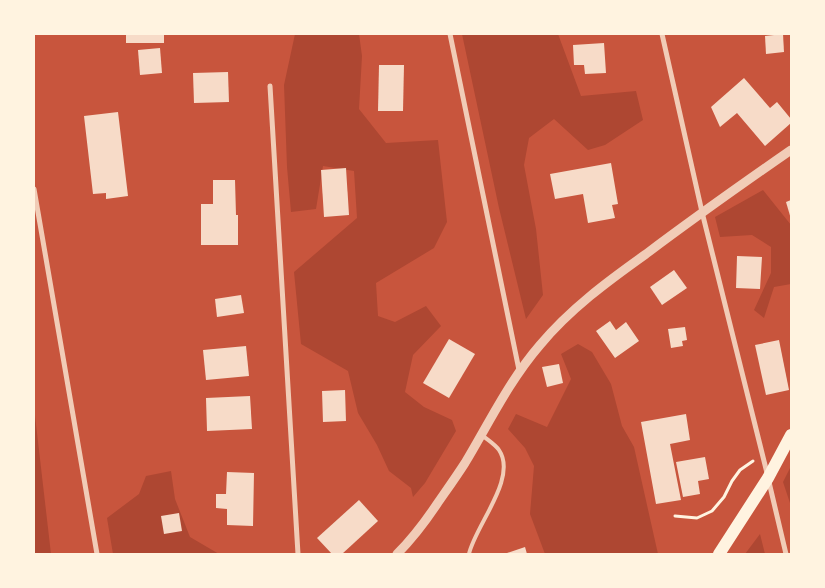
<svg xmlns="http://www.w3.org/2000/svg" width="825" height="588" viewBox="0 0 825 588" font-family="Lora,serif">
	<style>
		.green { fill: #ae4732 }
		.building { fill: #f7dbc8 }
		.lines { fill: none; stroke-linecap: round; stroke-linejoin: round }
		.path { stroke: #fff3e0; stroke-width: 3 }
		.service { stroke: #f1ccb7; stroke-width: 4 }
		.minor { stroke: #f1ccb7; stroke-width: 5 }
		.tertiary { stroke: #f1ccb7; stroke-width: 9 }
		.primary { stroke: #fff3e0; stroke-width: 12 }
	</style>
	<rect width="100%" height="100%" fill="#c8553d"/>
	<g class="green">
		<polygon points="295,34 359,34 362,56 359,109 386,143 438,140 447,222 434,248 376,283 378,316 395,322 426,306 441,326 413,355 405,392 424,407 452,420 456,431 425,483 413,497 411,488 389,471 377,445 358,413 348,371 301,344 294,272 357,218 354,171 323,166 316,209 291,212 287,167 284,85"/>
		<polygon points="462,34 558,34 581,96 636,91 643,120 605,145 588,150 554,119 529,138 524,165 536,229 543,295 526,319 499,208"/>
		<polygon points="763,190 791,225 791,284 774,287 764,318 754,310 771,273 771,247 752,235 720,237 715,217"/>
		<polygon points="578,344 592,352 611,384 622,426 634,447 658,554 545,554 530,514 534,466 525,448 508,429 516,414 547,427 571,379 561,354"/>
		<polygon points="34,407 51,554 34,554"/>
		<polygon points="791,466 791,506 783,482"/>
		<polygon points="171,471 175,499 190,537 219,554 113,554 107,518 139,494 146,476"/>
		<polygon points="760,534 765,554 745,554"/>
	</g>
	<g class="building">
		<rect x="126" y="34" width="38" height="9"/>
		<polygon points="783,34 784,52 766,54 765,36"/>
		<polygon points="604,43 606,73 585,74 584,65 574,65 573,45"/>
		<polygon points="160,48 162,73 140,75 138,50"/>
		<polygon points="379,65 404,65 403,111 378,111"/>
		<polygon points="228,72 229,102 194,103 193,73"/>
		<polygon points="744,78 770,108 777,102 791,119 791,123 765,146 737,113 720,127 711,107"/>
		<polygon points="118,112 128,196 106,199 106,193 93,194 84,116"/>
		<polygon points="611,163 618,204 612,205 615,218 588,223 583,194 555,199 550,174"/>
		<polygon points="346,168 349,215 324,217 321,170"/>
		<polygon points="213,180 235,180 236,215 238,215 238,245 201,245 201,204 213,204"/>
		<polygon points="791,200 791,219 786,202"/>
		<polygon points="737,256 762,257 760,289 736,288"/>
		<polygon points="674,270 687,288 662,305 650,287"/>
		<polygon points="241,295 244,313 217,317 215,299"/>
		<polygon points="610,321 616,330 626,322 639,341 615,358 596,331"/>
		<polygon points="685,327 687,340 682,341 683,346 671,348 668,329"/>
		<polygon points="449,339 475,354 449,398 423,383"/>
		<polygon points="779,340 789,390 766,395 755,345"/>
		<polygon points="246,346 249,376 206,380 203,350"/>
		<polygon points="559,364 563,383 547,387 542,367"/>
		<polygon points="345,390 346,421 323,422 322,391"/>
		<polygon points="250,396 252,429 207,431 206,398"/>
		<polygon points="686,414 690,440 670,444 681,500 656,504 641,422"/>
		<polygon points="705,457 709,479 698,481 700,494 683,497 676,462"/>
		<polygon points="227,472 254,473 253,526 227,525 227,509 216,508 216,494 226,494"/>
		<polygon points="359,500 378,521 342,554 332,554 317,538"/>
		<polygon points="179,513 182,531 164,534 161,516"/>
		<polygon points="525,547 527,554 504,554"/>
	</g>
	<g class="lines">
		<polyline class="path" points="675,516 697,518 712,511 724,497 732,481 740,470 753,461"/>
		<path class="service" d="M469,554C475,526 518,478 499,450C495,444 486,439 481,434"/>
		<g class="minor">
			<polyline points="450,34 519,370"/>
			<polyline points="662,34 702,212 767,473"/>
			<polyline points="270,86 298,554"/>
			<polyline points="34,189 97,554"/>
			<polyline points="769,482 786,554"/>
		</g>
		<path class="tertiary" d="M397,554C412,539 425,522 437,504C446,491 456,477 465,463C489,423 509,381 540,345C570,309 608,281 646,254C694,218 742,184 791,150"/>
		<polyline class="primary" points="719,554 768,478 791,435"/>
	</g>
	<rect width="825" height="588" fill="none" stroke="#fff3e0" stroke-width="70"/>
</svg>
